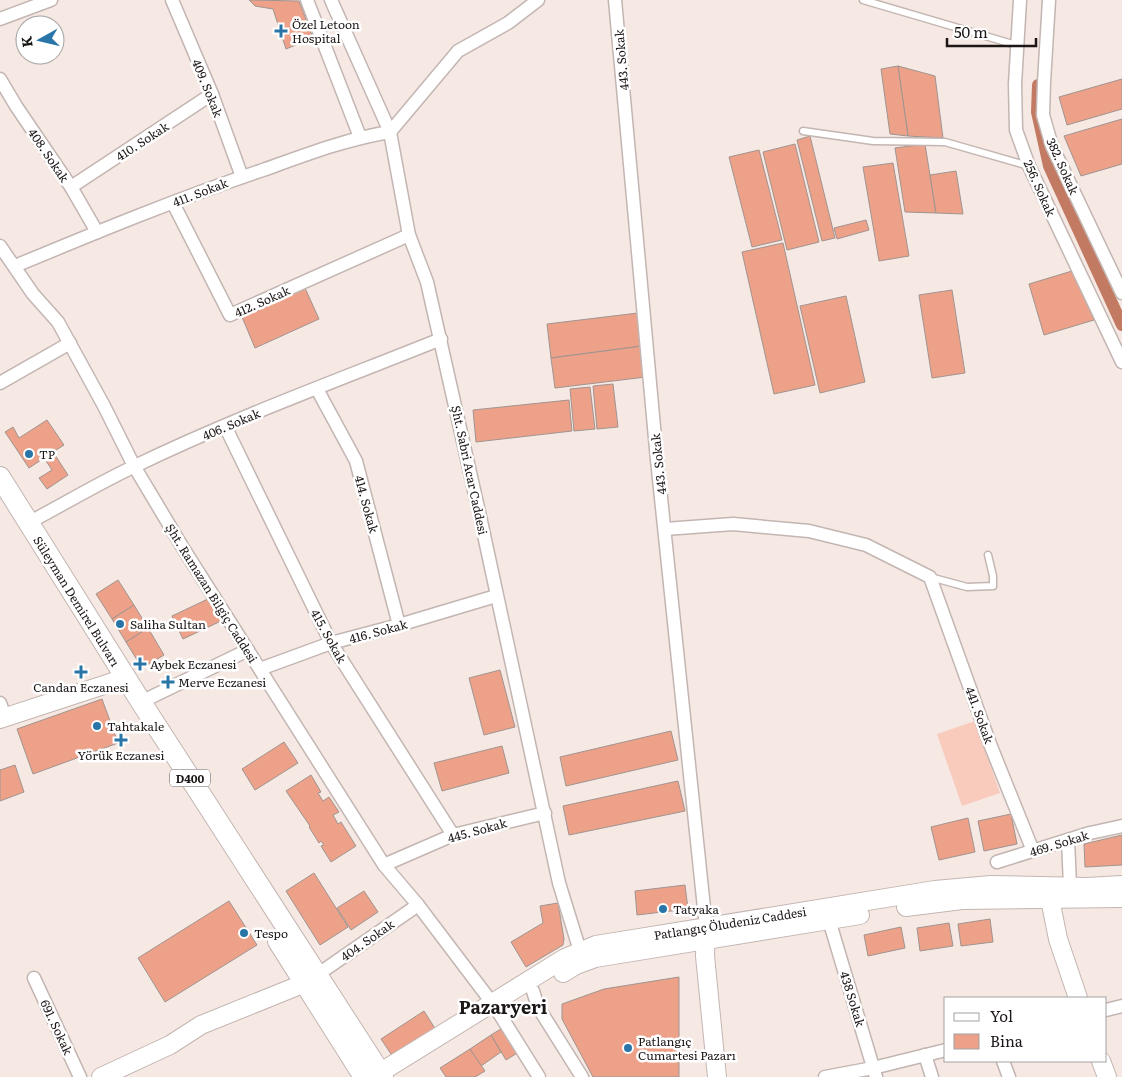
<svg xmlns="http://www.w3.org/2000/svg" width="1122" height="1077" font-family="Literata,serif">
<style>
.green{fill:#f8cbbd}
.lines{fill:none;stroke-linecap:round;stroke-linejoin:round}
.canal{stroke:#c27a63;stroke-width:12}
.building{fill:#eda189;stroke:#a09490}
.lane-casing{stroke:#c3b6b2;stroke-width:9}
.street-casing{stroke:#c3b6b2;stroke-width:15}
.secondary-casing{stroke:#c3b6b2;stroke-width:20}
.primary-casing{stroke:#c3b6b2;stroke-width:22}
.lane{stroke:#fff;stroke-width:6}
.street{stroke:#fff;stroke-width:12}
.secondary{stroke:#fff;stroke-width:18}
.primary{stroke:#fff;stroke-width:20}
.poi-dot{fill:#2975a8;stroke:#fff;stroke-width:2}
.labels{text-anchor:middle;dominant-baseline:central;stroke-width:5;stroke-linejoin:round;paint-order:stroke}
.shield{fill:#fff;stroke:#605d5c;stroke-width:1}
.shield-label{font-size:11px;font-weight:bold;fill:#1c1716}
.poi-label{font-size:12px;fill:#1c1716;stroke:#fff;text-anchor:start}
.street-label{font-size:12px;fill:#1c1716;stroke:#fff}
.district-label{font-size:18px;font-weight:bold;fill:#1c1716;stroke:#fff}
</style>
<rect width="100%" height="100%" fill="#f6e8e3"/>
<polygon class="green" points="975,721 1000,793 962,806 937,734"/>
<g class="lines">
<polyline class="canal" points="1038,85 1037,112 1049,166 1122,325"/>
</g>
<g class="building">
<polygon points="249,0 299,1 313,38 286,49 273,9 255,6"/>
<polygon points="898,66 935,76 943,138 908,136"/>
<polygon points="898,66 908,136 890,134 881,69"/>
<polygon points="1122,79 1122,109 1067,125 1059,97"/>
<polygon points="1122,119 1122,164 1081,176 1064,136"/>
<polygon points="810,136 835,238 822,241 797,140"/>
<polygon points="795,144 819,242 787,250 763,152"/>
<polygon points="925,144 936,213 905,212 895,148"/>
<polygon points="759,150 782,240 752,247 729,157"/>
<polygon points="893,163 909,256 879,261 863,167"/>
<polygon points="956,171 963,214 936,213 930,175"/>
<polygon points="866,220 869,230 837,239 834,228"/>
<polygon points="783,243 815,385 774,394 742,252"/>
<polygon points="1072,271 1094,320 1044,335 1029,284"/>
<polygon points="305,288 319,319 255,348 242,317"/>
<polygon points="952,290 965,373 932,378 919,295"/>
<polygon points="846,296 865,382 820,393 800,306"/>
<polygon points="638,313 642,346 551,358 547,324"/>
<polygon points="642,346 646,377 555,388 551,358"/>
<polygon points="613,384 618,427 597,429 593,386"/>
<polygon points="590,387 595,429 574,431 570,389"/>
<polygon points="569,400 572,431 476,442 473,410"/>
<polygon points="47,420 64,445 53,452 68,475 47,489 39,478 52,470 44,458 29,468 5,432 13,427 19,438"/>
<polygon points="118,580 134,605 112,619 96,594"/>
<polygon points="210,598 221,621 183,639 172,616"/>
<polygon points="134,605 148,628 126,642 112,619"/>
<polygon points="148,628 164,655 142,668 126,642"/>
<polygon points="500,670 515,727 484,735 469,678"/>
<polygon points="102,699 118,743 33,774 17,729"/>
<polygon points="671,731 678,760 566,786 560,757"/>
<polygon points="284,742 298,763 255,790 242,769"/>
<polygon points="502,746 509,773 442,791 434,763"/>
<polygon points="15,765 24,792 0,801 0,770"/>
<polygon points="311,775 321,792 318,793 323,801 329,797 339,812 333,815 338,824 341,822 356,846 331,862 321,846 324,845 321,841 319,843 309,827 310,826 286,791"/>
<polygon points="678,781 685,811 569,835 563,806"/>
<polygon points="1011,814 1017,844 984,851 978,821"/>
<polygon points="968,818 975,852 939,860 931,827"/>
<polygon points="1122,835 1122,865 1085,867 1084,844"/>
<polygon points="314,873 348,927 320,945 286,891"/>
<polygon points="685,885 688,909 637,915 635,891"/>
<polygon points="364,891 378,912 351,930 337,908"/>
<polygon points="229,901 257,945 165,1002 138,958"/>
<polygon points="558,903 564,939 563,945 526,967 511,942 543,923 540,906"/>
<polygon points="990,919 993,942 961,946 958,924"/>
<polygon points="949,923 953,946 920,951 917,928"/>
<polygon points="901,927 905,948 868,956 864,935"/>
<polygon points="679,977 679,1077 593,1077 562,1019 562,1004 604,989"/>
<polygon points="424,1011 436,1030 393,1057 381,1039"/>
<polygon points="504,1027 519,1052 506,1060 491,1035"/>
<polygon points="491,1035 501,1052 481,1066 470,1049"/>
<polygon points="470,1049 485,1071 475,1077 446,1077 440,1068"/>
</g>
<g class="lines">
<g class="lane-casing">
<g id="lane">
<polyline points="863,0 1016,45"/>
<polyline points="803,131 873,141 945,142 1029,166"/>
<polyline points="930,577 967,587 993,586 993,576 988,555"/>
</g>
</g>
<g class="street-casing">
<g id="street">
<polyline points="172,0 212,94 242,177"/>
<polyline points="307,0 360,137"/>
<polyline points="331,0 390,132 409,235 427,282 481,521 559,883 580,951"/>
<polyline points="615,0 657,460 706,927"/>
<polyline points="1020,0 1015,84 1016,130 1029,166 1122,362"/>
<polyline points="1049,0 1044,82 1043,115 1052,146 1122,293"/>
<polyline points="0,19 51,0"/>
<polyline points="0,79 16,106 71,187 97,232"/>
<polyline points="71,187 212,94"/>
<polyline points="173,203 230,315 409,235"/>
<polyline points="0,246 33,294 58,322 104,406 134,466 183,548 384,865 418,905 493,1004"/>
<path d="M15 266C97 232 179 198 263 170 305 155 346 139 390 132L458 51 508 23 538 0"/>
<polyline points="0,383 70,343"/>
<polyline points="317,389 356,461 399,625"/>
<polyline points="225,426 331,643 453,835"/>
<path d="M28 523C64 504 99 483 135 466 234 418 339 380 441 339"/>
<polyline points="665,529 733,524 809,531 866,545 930,577 990,744 1033,851"/>
<polyline points="260,669 331,643 399,625 496,596"/>
<polyline points="141,702 248,650"/>
<polyline points="0,703 5,717"/>
<polyline points="1068,840 1070,886"/>
<polyline points="997,862 1090,833 1122,826"/>
<polyline points="384,865 453,835 545,813"/>
<polyline points="829,920 876,1077"/>
<polyline points="317,975 418,905"/>
<polyline points="34,978 80,1077"/>
<polyline points="533,991 538,1007 582,1077"/>
<polyline points="1106,1010 1122,1006"/>
<polyline points="499,1013 539,1077"/>
<polyline points="925,1055 932,1077"/>
<polyline points="1003,1061 1009,1077"/>
<polyline points="825,1077 873,1068 946,1050"/>
</g>
</g>
<g class="secondary-casing">
<g id="secondary">
<polyline points="0,719 113,682 125,675"/>
<polyline points="1050,899 1058,939 1078,998"/>
<polyline points="906,907 962,900 1122,898"/>
<polyline points="706,927 705,956 717,1077"/>
<polyline points="563,973 576,965 595,958 860,915"/>
<polyline points="1101,1061 1107,1077"/>
<polyline points="101,1077 170,1045 201,1025 305,983"/>
<polyline points="373,1077 565,958 596,945 935,890 991,885 1087,887 1122,885"/>
</g>
</g>
<g class="primary-casing">
<g id="primary">
<polyline points="0,477 141,702 383,1077"/>
<polyline points="278,941 364,1077"/>
</g>
</g>
<use href="#lane" class="lane"/>
<use href="#street" class="street"/>
<use href="#secondary" class="secondary"/>
<use href="#primary" class="primary"/>
</g>
<g class="poi-dot">
<path d="M278.5 23.5h5v5h5v5h-5v5h-5v-5h-5v-5h5z"/>
<circle cx="29" cy="454" r="5"/>
<circle cx="120" cy="624" r="5"/>
<path d="M137.5 656.5h5v5h5v5h-5v5h-5v-5h-5v-5h5z"/>
<path d="M78.5 664.5h5v5h5v5h-5v5h-5v-5h-5v-5h5z"/>
<path d="M165.5 674.5h5v5h5v5h-5v5h-5v-5h-5v-5h5z"/>
<circle cx="97" cy="726" r="5"/>
<path d="M118.5 732.5h5v5h5v5h-5v5h-5v-5h-5v-5h5z"/>
<circle cx="663" cy="909" r="5"/>
<circle cx="244" cy="933" r="5"/>
<circle cx="628" cy="1048" r="5"/>
</g>
<g class="labels">
<rect class="shield" x="170" y="769.5" width="40" height="17" rx="4"/>
<g class="shield-label">
<text x="190" y="778">D400</text>
</g>
<g class="poi-label">
<text x="292" y="24">Özel Letoon<tspan x="292" dy="14">Hospital</tspan></text>
<text x="39" y="454">TP</text>
<text x="130" y="624">Saliha Sultan</text>
<text x="150" y="664">Aybek Eczanesi</text>
<text x="178" y="682">Merve Eczanesi</text>
<text x="81" y="687" text-anchor="middle">Candan Eczanesi</text>
<text x="107" y="726">Tahtakale</text>
<text x="121" y="755" text-anchor="middle">Yörük Eczanesi</text>
<text x="673" y="909">Tatyaka</text>
<text x="254" y="933">Tespo</text>
<text x="638" y="1041">Patlangıç<tspan x="638" dy="14">Cumartesi Pazarı</tspan></text>
</g>
<g class="street-label">
<text transform="translate(621 60) rotate(-95)">443. Sokak</text>
<text transform="translate(208 88) rotate(68)">409. Sokak</text>
<text transform="translate(142 141) rotate(-33)">410. Sokak</text>
<text transform="translate(49 155) rotate(56)">408. Sokak</text>
<text transform="translate(1063 166) rotate(66)">382. Sokak</text>
<text transform="translate(1040 188) rotate(66)">256. Sokak</text>
<text transform="translate(200 192) rotate(-21)">411. Sokak</text>
<text transform="translate(262 301) rotate(-24)">412. Sokak</text>
<text transform="translate(231 424) rotate(-23)">406. Sokak</text>
<text transform="translate(658 464) rotate(-96)">443. Sokak</text>
<text transform="translate(470 470) rotate(78)">Şht. Sabri Acar Caddesi</text>
<text transform="translate(367 504) rotate(75)">414. Sokak</text>
<text transform="translate(212 593) rotate(58)">Şht. Ramazan Bilgiç Caddesi</text>
<text transform="translate(77 601) rotate(58)">Süleyman Demirel Bulvarı</text>
<text transform="translate(378 631) rotate(-15)">416. Sokak</text>
<text transform="translate(329 636) rotate(61)">415. Sokak</text>
<text transform="translate(980 715) rotate(70)">441. Sokak</text>
<text transform="translate(477 830) rotate(-15)">445. Sokak</text>
<text transform="translate(1059 843) rotate(-17)">469. Sokak</text>
<text transform="translate(730 923) rotate(-9)">Patlangıç Öludeniz Caddesi</text>
<text transform="translate(367 940) rotate(-35)">404. Sokak</text>
<text transform="translate(853 999) rotate(73)">438 Sokak</text>
<text transform="translate(57 1027) rotate(65)">691. Sokak</text>
</g>
<g class="district-label">
<text x="503" y="1006">Pazaryeri</text>
</g>
</g>
<rect x="944" y="997" width="162" height="65" fill="#ffffff" stroke="#a4a2a2"/>
<rect x="954" y="1013" width="25" height="8" fill="#ffffff" stroke="#a4a2a2"/>
<text x="990" y="1022" font-size="15" fill="#1c1716">Yol</text>
<rect x="954" y="1034" width="25" height="15" fill="#eda189" stroke="#a4a2a2"/>
<text x="990" y="1047" font-size="15" fill="#1c1716">Bina</text>
<g transform="translate(40 40) rotate(262)"><circle r="24" fill="#ffffff" stroke="#a4a2a2"/>
<path d="M0-4L9 19L0 12L-9 19Z" fill="#2975a8"/>
<text y="-8" font-size="14" font-weight="bold" text-anchor="middle" fill="#1c1716">K</text>
</g>
<path d="M947 38v8h89v-8" fill="none" stroke="#1c1716" stroke-width="2.5"/>
<text x="954" y="38" font-size="15" fill="#1c1716" stroke="#ffffff" stroke-width="4" paint-order="stroke">50 m</text>
</svg>
